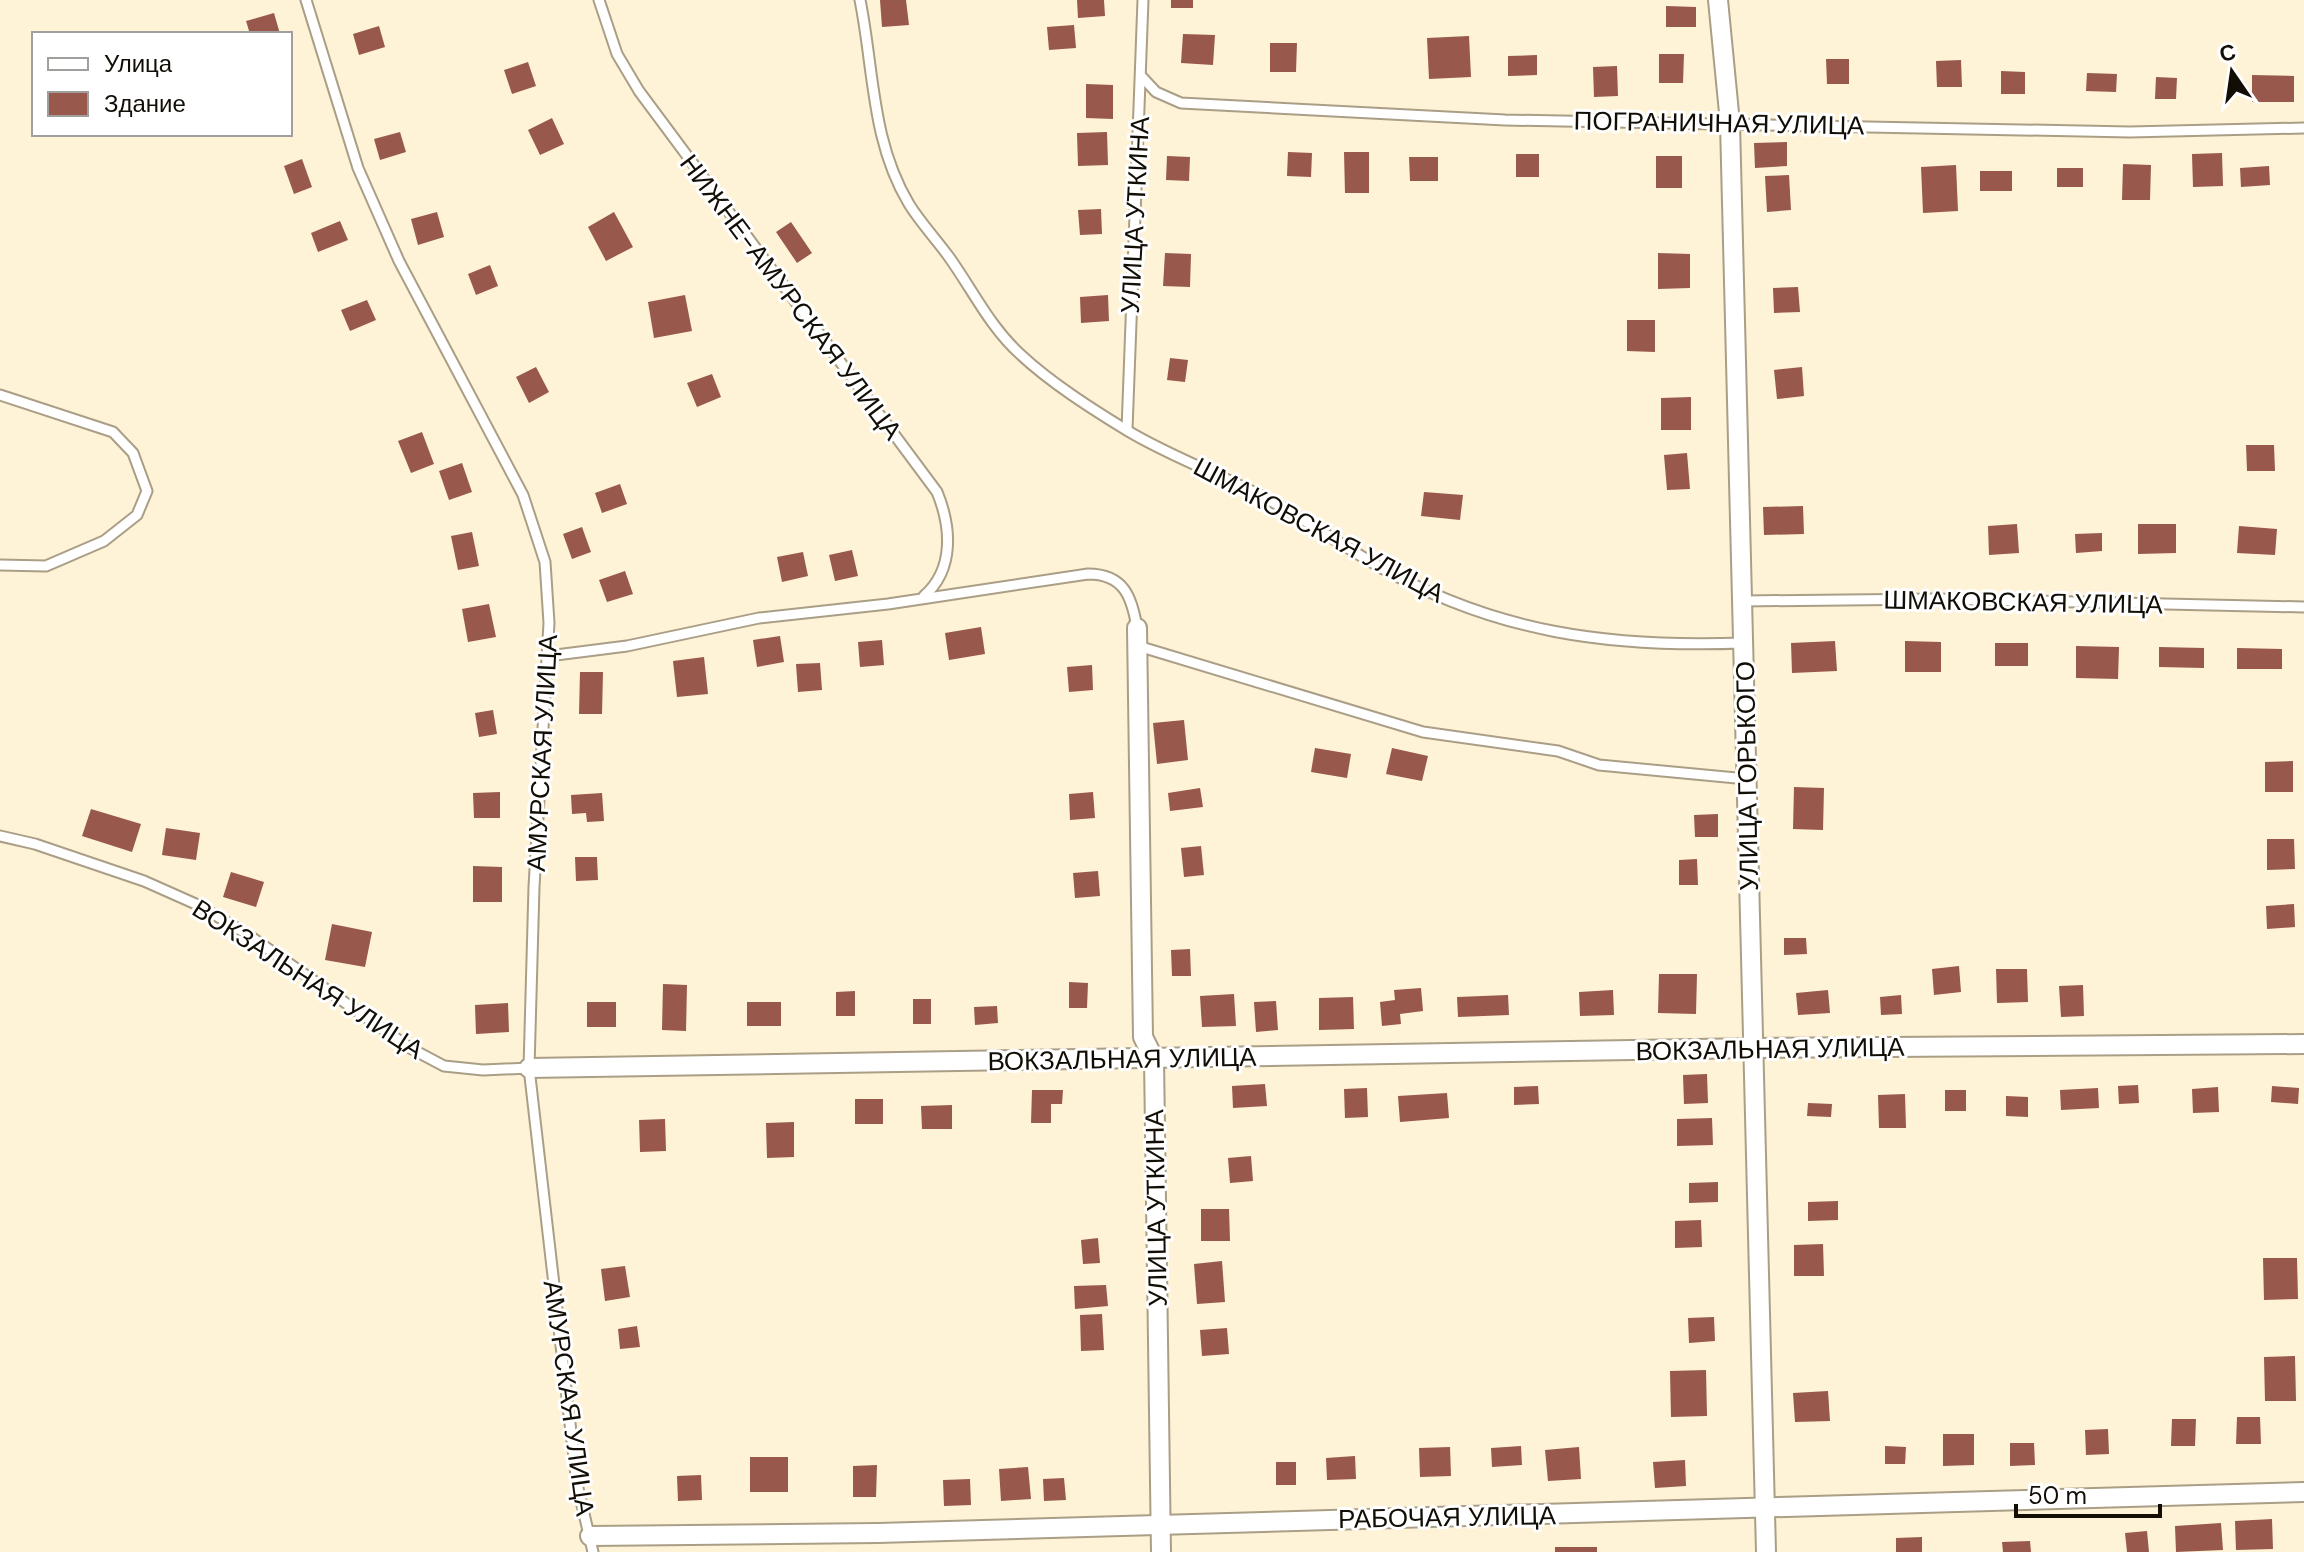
<svg xmlns="http://www.w3.org/2000/svg" width="2304" height="1552" font-family="'DM Sans',sans-serif">
<style>
.building{fill:#98584c}
.lines{fill:none;stroke-linecap:round;stroke-linejoin:round}
.lane-casing{stroke:#aa9e86;stroke-width:13}
.street-casing{stroke:#aa9e86;stroke-width:22}
.lane{stroke:#fff;stroke-width:9}
.street{stroke:#fff;stroke-width:18}
.labels{text-anchor:middle;dominant-baseline:central;stroke-width:6;stroke-linejoin:round;paint-order:stroke}
.street-label{font-size:26px;fill:#120e06;stroke:#fff}
</style>
<rect width="100%" height="100%" fill="#fef2d7"/>
<g class="building">
<polygon points="880,0 906,0 909,25 882,27"/>
<polygon points="1077,0 1104,0 1105,16 1078,18"/>
<rect x="1171" y="0" width="22" height="8"/>
<polygon points="1666,6 1696,7 1696,27 1666,27"/>
<polygon points="274,13 280,34 250,34 246,21"/>
<polygon points="1074,25 1076,48 1049,50 1047,27"/>
<polygon points="379,26 385,47 359,55 353,34"/>
<polygon points="1183,34 1215,35 1213,65 1181,63"/>
<polygon points="1469,36 1471,77 1429,79 1427,38"/>
<polygon points="1270,43 1297,43 1296,72 1270,72"/>
<polygon points="1659,54 1684,54 1683,83 1659,83"/>
<polygon points="1537,55 1537,75 1508,76 1508,56"/>
<polygon points="1826,59 1849,59 1849,84 1827,84"/>
<polygon points="1961,60 1962,87 1937,87 1936,61"/>
<polygon points="528,62 536,86 512,94 504,70"/>
<polygon points="1617,66 1618,96 1594,97 1593,67"/>
<polygon points="2001,71 2025,72 2025,94 2001,94"/>
<polygon points="2087,73 2117,74 2116,92 2086,91"/>
<polygon points="2252,75 2294,76 2294,102 2252,102"/>
<polygon points="2156,77 2177,78 2176,99 2155,99"/>
<polygon points="1086,84 1113,85 1113,119 1086,118"/>
<polygon points="552,118 564,144 540,155 528,130"/>
<polygon points="400,132 406,152 380,160 374,139"/>
<polygon points="1107,132 1108,165 1078,166 1077,133"/>
<polygon points="1787,142 1787,166 1755,168 1754,143"/>
<polygon points="1288,152 1312,153 1311,177 1287,176"/>
<polygon points="1344,152 1369,152 1369,193 1345,193"/>
<polygon points="2222,153 2223,186 2193,187 2192,154"/>
<rect x="1516" y="154" width="23" height="23"/>
<polygon points="1167,156 1190,157 1189,181 1166,180"/>
<rect x="1656" y="156" width="26" height="32"/>
<polygon points="1409,157 1438,157 1438,181 1410,181"/>
<polygon points="302,159 312,187 294,194 284,166"/>
<polygon points="2123,164 2151,165 2150,200 2122,200"/>
<polygon points="1956,165 1958,211 1923,213 1921,167"/>
<polygon points="2269,166 2270,185 2241,187 2240,168"/>
<rect x="2057" y="168" width="26" height="19"/>
<rect x="1980" y="171" width="32" height="20"/>
<polygon points="1789,175 1791,210 1767,212 1765,176"/>
<polygon points="1101,209 1102,234 1080,235 1078,210"/>
<polygon points="437,212 444,237 418,245 411,219"/>
<polygon points="614,212 633,247 606,261 588,227"/>
<polygon points="340,221 348,240 318,252 311,233"/>
<polygon points="791,222 812,253 797,263 776,232"/>
<polygon points="1165,253 1191,254 1190,287 1163,286"/>
<polygon points="1658,253 1690,254 1690,288 1658,289"/>
<polygon points="490,265 498,286 476,295 468,274"/>
<polygon points="1798,287 1800,312 1774,313 1773,288"/>
<polygon points="685,295 692,331 654,338 648,302"/>
<polygon points="1108,295 1109,321 1081,323 1080,297"/>
<polygon points="367,300 376,320 350,331 341,310"/>
<polygon points="1627,320 1655,320 1655,352 1627,351"/>
<polygon points="1170,358 1188,360 1185,382 1167,380"/>
<polygon points="536,367 549,392 529,403 516,377"/>
<polygon points="1802,367 1804,396 1777,399 1774,370"/>
<polygon points="712,374 721,397 697,407 687,383"/>
<polygon points="1691,397 1691,430 1661,430 1661,398"/>
<polygon points="422,432 434,464 411,473 398,441"/>
<polygon points="2246,445 2274,445 2275,471 2247,471"/>
<polygon points="1687,453 1690,489 1667,490 1664,455"/>
<polygon points="462,463 472,492 449,500 439,471"/>
<polygon points="620,484 627,504 602,513 595,493"/>
<polygon points="1424,492 1463,495 1460,520 1421,516"/>
<polygon points="1803,506 1804,534 1764,535 1763,507"/>
<polygon points="2017,524 2019,553 1989,555 1988,526"/>
<polygon points="2138,524 2176,524 2176,553 2138,554"/>
<polygon points="2239,526 2277,529 2275,555 2237,553"/>
<polygon points="582,527 591,552 572,559 563,534"/>
<polygon points="472,532 479,566 458,570 451,536"/>
<polygon points="2102,533 2102,551 2076,553 2075,534"/>
<polygon points="852,550 858,576 835,581 829,555"/>
<polygon points="803,552 808,576 782,582 777,557"/>
<polygon points="625,571 633,594 607,602 599,580"/>
<polygon points="489,604 496,637 468,642 462,609"/>
<polygon points="981,627 985,654 949,660 945,633"/>
<polygon points="780,636 784,662 757,667 753,640"/>
<polygon points="882,640 884,665 860,667 858,642"/>
<polygon points="1835,641 1837,671 1792,673 1791,643"/>
<polygon points="1905,641 1941,642 1941,672 1905,672"/>
<rect x="1995" y="643" width="33" height="23"/>
<polygon points="2076,646 2119,647 2118,679 2076,678"/>
<polygon points="2159,647 2204,648 2204,668 2159,667"/>
<polygon points="2237,648 2282,649 2282,669 2237,669"/>
<polygon points="704,657 708,694 677,697 673,661"/>
<polygon points="820,663 822,690 798,692 796,664"/>
<polygon points="1092,665 1093,690 1069,692 1067,667"/>
<polygon points="580,672 603,672 602,714 579,714"/>
<polygon points="493,710 497,734 479,737 475,713"/>
<polygon points="1184,720 1188,760 1157,764 1153,723"/>
<polygon points="1315,748 1351,754 1347,778 1311,772"/>
<polygon points="1392,748 1428,756 1422,781 1386,774"/>
<polygon points="2293,761 2293,792 2265,792 2265,762"/>
<polygon points="1794,787 1824,788 1823,830 1793,829"/>
<polygon points="1200,788 1203,807 1170,811 1168,793"/>
<polygon points="500,792 500,818 474,818 473,793"/>
<polygon points="1093,792 1095,818 1070,820 1069,794"/>
<polygon points="602,793 604,821 587,822 586,813 572,814 571,795"/>
<polygon points="91,809 141,824 132,852 82,836"/>
<polygon points="1718,814 1718,837 1695,837 1694,815"/>
<polygon points="166,828 200,833 196,860 162,855"/>
<polygon points="2267,839 2294,839 2295,869 2267,870"/>
<polygon points="1201,846 1204,875 1184,877 1181,848"/>
<polygon points="575,857 597,857 598,880 576,881"/>
<polygon points="1697,859 1698,885 1679,885 1679,860"/>
<polygon points="473,866 502,867 502,902 473,902"/>
<polygon points="1098,871 1100,896 1075,898 1073,873"/>
<polygon points="231,872 264,882 256,907 223,897"/>
<polygon points="2294,904 2295,927 2267,929 2266,906"/>
<polygon points="332,924 372,932 365,967 325,960"/>
<polygon points="1784,938 1806,938 1807,954 1784,955"/>
<polygon points="1190,949 1191,976 1172,976 1171,950"/>
<polygon points="1959,966 1961,992 1934,995 1932,969"/>
<polygon points="1996,969 2027,969 2028,1002 1997,1003"/>
<polygon points="1659,974 1697,974 1696,1014 1658,1013"/>
<polygon points="1069,982 1088,983 1087,1008 1069,1008"/>
<polygon points="663,984 687,985 686,1031 662,1030"/>
<polygon points="2083,985 2084,1016 2061,1017 2059,986"/>
<polygon points="1421,988 1423,1011 1400,1014 1401,1024 1382,1026 1380,1002 1395,1000 1394,990"/>
<polygon points="1613,990 1614,1015 1580,1016 1579,992"/>
<polygon points="1828,990 1830,1013 1798,1015 1796,993"/>
<polygon points="855,991 855,1016 836,1016 836,992"/>
<polygon points="1234,994 1236,1026 1202,1027 1200,996"/>
<polygon points="1508,995 1509,1015 1458,1017 1457,997"/>
<polygon points="1901,995 1902,1014 1881,1015 1880,997"/>
<polygon points="1353,997 1354,1029 1319,1030 1319,998"/>
<rect x="913" y="999" width="18" height="25"/>
<polygon points="1276,1001 1278,1030 1256,1032 1254,1002"/>
<rect x="587" y="1002" width="29" height="25"/>
<rect x="747" y="1002" width="34" height="24"/>
<polygon points="508,1003 509,1032 476,1034 475,1005"/>
<polygon points="997,1006 998,1023 975,1025 974,1007"/>
<polygon points="1707,1074 1708,1103 1684,1104 1683,1075"/>
<polygon points="1265,1084 1267,1106 1233,1108 1232,1086"/>
<polygon points="2138,1085 2139,1103 2119,1104 2118,1086"/>
<polygon points="1538,1086 1539,1104 1514,1105 1514,1087"/>
<polygon points="2272,1086 2299,1088 2298,1104 2271,1102"/>
<polygon points="2218,1087 2219,1112 2193,1113 2192,1089"/>
<polygon points="1367,1088 1368,1117 1345,1118 1344,1089"/>
<polygon points="2098,1088 2099,1108 2061,1110 2060,1090"/>
<polygon points="1032,1090 1063,1090 1062,1104 1051,1104 1051,1123 1031,1123"/>
<rect x="1945" y="1090" width="21" height="21"/>
<polygon points="1447,1093 1449,1118 1400,1122 1398,1096"/>
<polygon points="1905,1094 1906,1128 1879,1128 1878,1095"/>
<polygon points="2006,1096 2028,1097 2028,1117 2006,1116"/>
<rect x="855" y="1099" width="28" height="25"/>
<polygon points="1808,1103 1832,1104 1831,1117 1807,1116"/>
<polygon points="952,1105 952,1129 922,1129 921,1106"/>
<polygon points="1712,1118 1713,1145 1677,1146 1677,1119"/>
<polygon points="665,1119 666,1151 640,1152 639,1120"/>
<polygon points="794,1122 794,1157 767,1158 766,1123"/>
<polygon points="1251,1156 1253,1181 1230,1183 1228,1158"/>
<polygon points="1718,1182 1718,1202 1689,1203 1689,1183"/>
<polygon points="1838,1201 1838,1220 1808,1221 1808,1202"/>
<polygon points="1201,1209 1229,1209 1230,1241 1201,1241"/>
<polygon points="1701,1220 1702,1247 1675,1248 1675,1221"/>
<polygon points="1098,1238 1100,1263 1083,1264 1081,1240"/>
<polygon points="1823,1244 1824,1276 1794,1276 1794,1245"/>
<polygon points="2263,1258 2297,1258 2298,1299 2264,1300"/>
<polygon points="1222,1261 1225,1302 1197,1304 1194,1264"/>
<polygon points="625,1266 630,1297 605,1301 601,1269"/>
<polygon points="1106,1285 1108,1306 1075,1309 1074,1286"/>
<polygon points="1102,1314 1104,1350 1081,1351 1080,1315"/>
<polygon points="1714,1317 1715,1341 1689,1343 1688,1318"/>
<polygon points="637,1326 640,1347 620,1349 618,1329"/>
<polygon points="1227,1328 1229,1354 1202,1356 1200,1330"/>
<polygon points="2295,1356 2296,1401 2265,1401 2264,1357"/>
<polygon points="1706,1370 1707,1416 1671,1417 1670,1371"/>
<polygon points="1828,1391 1830,1421 1795,1422 1793,1393"/>
<polygon points="2237,1417 2260,1417 2261,1444 2236,1444"/>
<polygon points="2172,1419 2196,1419 2195,1446 2171,1446"/>
<polygon points="2108,1429 2109,1454 2086,1455 2085,1430"/>
<polygon points="1943,1434 1974,1434 1974,1465 1943,1466"/>
<polygon points="2010,1443 2034,1443 2035,1465 2010,1466"/>
<polygon points="1521,1446 1522,1465 1492,1467 1491,1448"/>
<polygon points="1885,1446 1906,1447 1905,1464 1885,1464"/>
<polygon points="1450,1447 1451,1476 1420,1477 1419,1448"/>
<polygon points="1579,1447 1581,1479 1548,1481 1545,1450"/>
<polygon points="1355,1456 1356,1479 1327,1480 1326,1458"/>
<rect x="750" y="1457" width="38" height="35"/>
<polygon points="1685,1460 1686,1486 1655,1488 1653,1462"/>
<rect x="1276" y="1462" width="20" height="23"/>
<polygon points="877,1465 876,1497 853,1497 853,1466"/>
<polygon points="1028,1467 1031,1499 1001,1501 999,1469"/>
<polygon points="701,1475 702,1500 678,1501 677,1476"/>
<polygon points="1064,1478 1066,1500 1044,1501 1043,1479"/>
<polygon points="970,1479 971,1505 944,1506 943,1480"/>
<polygon points="2272,1519 2273,1549 2236,1550 2235,1521"/>
<polygon points="2221,1523 2223,1550 2176,1552 2175,1526"/>
<polygon points="2147,1531 2149,1552 2127,1552 2125,1533"/>
<polygon points="1922,1537 1922,1552 1896,1552 1896,1538"/>
<polygon points="2030,1541 2031,1552 2003,1552 2002,1542"/>
<rect x="1555" y="1547" width="42" height="5"/>
</g>
<g class="lines">
<g class="lane-casing">
<g id="lane">
<polyline points="306,0 358,168 399,261 523,495 545,562 549,623 534,887 529,1068 577,1484 593,1552"/>
<path d="M599 0 617 54 639 91 937 492C951 526 955 569 924 596"/>
<path d="M860 0C874 69 871 141 909 204 920 222 936 239 949 257 972 289 990 327 1020 354 1051 383 1092 409 1128 431 1173 458 1223 475 1269 500 1306 520 1341 545 1378 566 1496 633 1610 648 1744 643"/>
<polyline points="1142,77 1156,92 1181,103 1505,120 2130,132 2304,128"/>
<polyline points="0,395 113,432 133,453 147,491 137,515 104,541 46,566 0,565"/>
<polyline points="1127,430 1143,0"/>
<polyline points="1743,601 1935,599 2304,607"/>
<polyline points="1138,646 1423,732 1558,751 1599,765 1747,779"/>
<path d="M548 656 627 646 759 618 888 604 1088 574C1124 574 1132 597 1137 628"/>
<polyline points="0,836 35,844 144,881 198,905 247,934 410,1048 444,1066 483,1070 529,1068"/>
</g>
</g>
<g class="street-casing">
<g id="street">
<polyline points="1718,0 1730,123 1766,1552"/>
<polyline points="1137,628 1143,1037 1154,1059 1161,1552"/>
<polyline points="529,1068 1756,1048 2304,1044"/>
<polyline points="590,1536 878,1533 2304,1492"/>
</g>
</g>
<use href="#lane" class="lane"/>
<use href="#street" class="street"/>
</g>
<g class="labels">
<g class="street-label">
<text transform="translate(1719 123) rotate(1)">ПОГРАНИЧНАЯ УЛИЦА</text>
<text transform="translate(1135 215) rotate(-87)">УЛИЦА УТКИНА</text>
<text transform="translate(791 297) rotate(53)">НИЖНЕ-АМУРСКАЯ УЛИЦА</text>
<text transform="translate(1319 530) rotate(28)">ШМАКОВСКАЯ УЛИЦА</text>
<text transform="translate(2023 602) rotate(1)">ШМАКОВСКАЯ УЛИЦА</text>
<text transform="translate(542 753) rotate(-87)">АМУРСКАЯ УЛИЦА</text>
<text transform="translate(1747 776) rotate(-91)">УЛИЦА ГОРЬКОГО</text>
<text transform="translate(308 979) rotate(33)">ВОКЗАЛЬНАЯ УЛИЦА</text>
<text transform="translate(1770 1049) rotate(-1)">ВОКЗАЛЬНАЯ УЛИЦА</text>
<text transform="translate(1122 1059) rotate(-1)">ВОКЗАЛЬНАЯ УЛИЦА</text>
<text transform="translate(1156 1208) rotate(-91)">УЛИЦА УТКИНА</text>
<text transform="translate(569 1398) rotate(82)">АМУРСКАЯ УЛИЦА</text>
<text transform="translate(1447 1517) rotate(-1)">РАБОЧАЯ УЛИЦА</text>
</g>
</g>
<rect x="32" y="32" width="260" height="104" fill="#ffffff" stroke="#a09f9b" stroke-width="2"/>
<rect x="48" y="58" width="40" height="12" fill="#ffffff" stroke="#a09f9b" stroke-width="2"/>
<text x="104" y="72" font-size="24" fill="#120e06">Улица</text>
<rect x="48" y="92" width="40" height="24" fill="#98584c" stroke="#a09f9b" stroke-width="2"/>
<text x="104" y="112" font-size="24" fill="#120e06">Здание</text>
<g transform="translate(2232 72) rotate(347)" stroke="#ffffff" stroke-width="6" paint-order="stroke">
<path d="M0-6L14 30L0 20L-14 30Z" fill="#120e06"/>
<text y="-12" font-size="22" font-weight="bold" text-anchor="middle" fill="#120e06">С</text>
</g>
<path d="M2016 1504v12h144v-12" fill="none" stroke="#120e06" stroke-width="4"/>
<text x="2028" y="1504" font-size="24" fill="#120e06" stroke="#ffffff" stroke-width="6" paint-order="stroke">50 m</text>
</svg>
